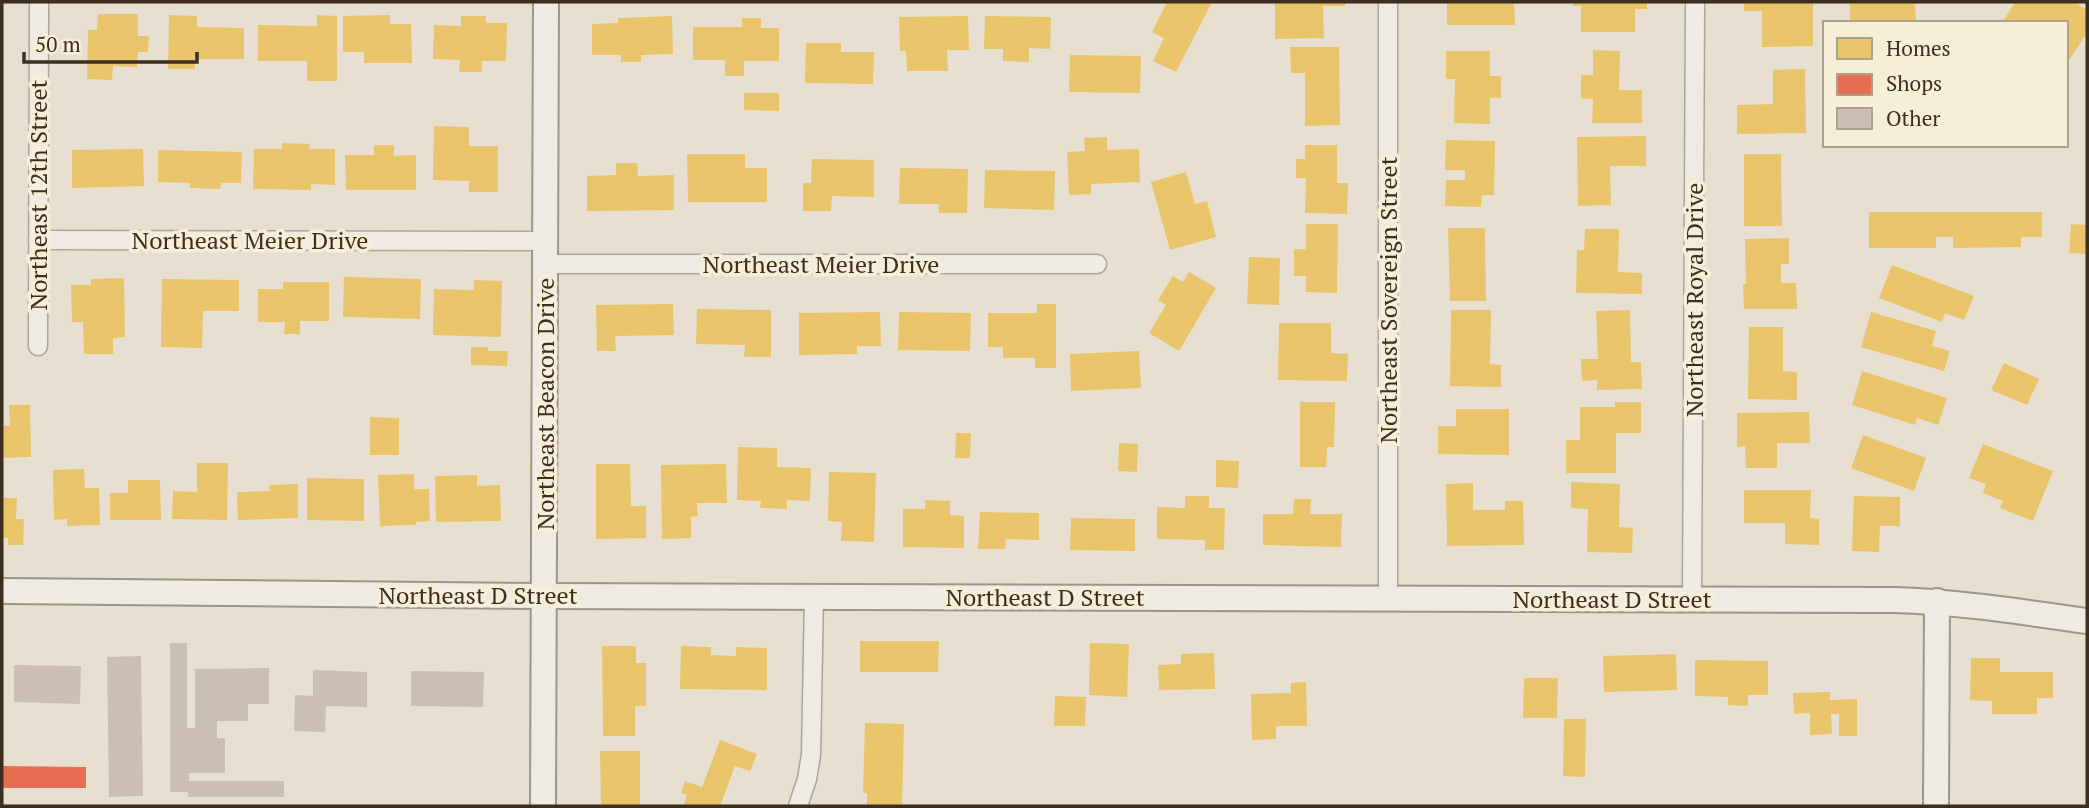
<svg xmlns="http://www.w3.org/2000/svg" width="2089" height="808" font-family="'PT Serif',serif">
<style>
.homes{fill:#e9c46a}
.shops{fill:#e76f51}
.building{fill:#cbbfb2}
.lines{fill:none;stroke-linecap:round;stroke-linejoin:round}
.street-casing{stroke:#ada599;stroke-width:21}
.secondary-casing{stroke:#9c958a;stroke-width:28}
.street{stroke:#efebe3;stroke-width:18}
.secondary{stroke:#efebe3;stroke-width:24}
.labels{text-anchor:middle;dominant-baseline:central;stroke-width:7;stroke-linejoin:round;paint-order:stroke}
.street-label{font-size:24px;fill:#3d2e20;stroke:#f7eed8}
</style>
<rect width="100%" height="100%" fill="#e7e0d1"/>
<g class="homes">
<polygon points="1167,2 1212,2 1176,72 1153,61 1164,38 1152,32"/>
<polygon points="1275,2 1345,2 1345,6 1323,6 1324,38 1275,39"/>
<polygon points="1447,2 1514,2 1515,25 1447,25"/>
<polygon points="1573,2 1647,2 1647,9 1635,9 1635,32 1581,32 1581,6 1573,6"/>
<polygon points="1744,2 1813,2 1813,46 1762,47 1762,11 1744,11"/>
<polygon points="1850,2 1915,2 1916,23 1850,23"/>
<polygon points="2015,2 2074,2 2087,10 2087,33 2070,59 2066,57 2066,23 2002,23"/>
<polygon points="98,14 138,14 138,36 149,36 148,52 138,52 137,67 113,66 112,80 87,79 88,30 97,30"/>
<polygon points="169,15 197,16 197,27 244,28 244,59 195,59 195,69 168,69"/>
<polygon points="317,15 337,16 337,81 307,81 307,61 258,61 258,25 317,26"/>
<polygon points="390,15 390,24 411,24 412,63 364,63 364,52 343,52 343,16"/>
<polygon points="461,16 486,16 486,23 507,23 506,61 482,61 482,72 459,72 460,60 433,59 434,25 461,26"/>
<polygon points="672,16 673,54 641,55 641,62 621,62 621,55 592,55 592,24 618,23 618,18"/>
<polygon points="968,16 969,50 947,50 948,71 907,71 906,51 900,51 899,17"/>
<polygon points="985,16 1051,17 1050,49 1029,48 1029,62 1003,61 1003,49 984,49"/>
<polygon points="742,18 761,18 761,28 779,28 779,61 744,61 744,76 725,76 725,60 693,60 693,27 742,27"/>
<polygon points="806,43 841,43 841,52 874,52 873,84 805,83"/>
<polygon points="1290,47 1339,47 1340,125 1305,126 1305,73 1291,73"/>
<polygon points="1593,50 1620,51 1619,90 1642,90 1642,123 1592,123 1593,99 1581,98 1581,75 1593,75"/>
<polygon points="1446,51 1490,51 1490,76 1501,76 1501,98 1490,98 1490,124 1454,123 1455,79 1446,79"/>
<polygon points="1070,55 1141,56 1140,93 1069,92"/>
<polygon points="1805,69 1806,133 1737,134 1737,105 1773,104 1773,70"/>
<polygon points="744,93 779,93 779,111 744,110"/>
<polygon points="434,126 469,127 469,146 498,146 498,192 469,192 469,181 433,180"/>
<polygon points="1646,136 1646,166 1610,166 1611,205 1578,206 1577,137"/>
<polygon points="1107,137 1107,150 1139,149 1140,182 1091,184 1091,194 1069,195 1067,152 1085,151 1084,138"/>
<polygon points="1446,140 1495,141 1494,195 1482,195 1481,207 1445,206 1446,180 1465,180 1465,170 1445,170"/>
<polygon points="282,143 310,144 309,149 335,149 335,185 311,184 311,190 253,189 254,149 282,149"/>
<polygon points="374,145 394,145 394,156 416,155 416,190 346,190 345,155 374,155"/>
<polygon points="1305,145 1337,145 1337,183 1348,183 1347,214 1305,213 1306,178 1296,178 1296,159 1305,159"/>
<polygon points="143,149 144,186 72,188 72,150"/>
<polygon points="158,150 242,152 241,183 221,183 220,189 190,188 190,183 158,182"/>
<polygon points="687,154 745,154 745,168 767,168 767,202 688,202"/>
<polygon points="1744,154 1781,154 1782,226 1744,226"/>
<polygon points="812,159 874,160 874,197 832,196 831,211 803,211 803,183 811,183"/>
<polygon points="616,163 637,163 638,176 674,175 674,210 587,211 587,176 616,175"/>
<polygon points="900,168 968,169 967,213 939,213 939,204 899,204"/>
<polygon points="985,170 1055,171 1054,210 984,208"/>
<polygon points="1186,172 1195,204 1207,201 1216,237 1170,250 1151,182"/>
<polygon points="1869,212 2042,212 2042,237 2021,237 2021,247 1953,248 1953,237 1936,237 1936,248 1869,248"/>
<polygon points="1306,224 1338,224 1337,293 1306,292 1306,276 1294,276 1294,249 1306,249"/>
<polygon points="2071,224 2087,225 2087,254 2069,253"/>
<polygon points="1448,228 1485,228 1486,301 1450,301"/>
<polygon points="1585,229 1619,229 1618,272 1642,273 1642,294 1576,293 1577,250 1584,250"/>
<polygon points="1789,238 1789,264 1781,264 1781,283 1796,283 1797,309 1744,309 1743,284 1746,284 1745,239"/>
<polygon points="1249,257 1280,258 1279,305 1247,304"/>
<polygon points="1892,265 1974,296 1964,320 1945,313 1942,322 1879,298"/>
<polygon points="1189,272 1216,288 1179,351 1149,333 1166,305 1158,300 1173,276 1183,282"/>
<polygon points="344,277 421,279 420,319 343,317"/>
<polygon points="124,278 125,337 113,338 113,354 84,354 83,322 72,322 71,285 91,285 91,279"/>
<polygon points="162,279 239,280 239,311 203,311 202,348 161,347"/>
<polygon points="474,280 502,281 501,337 433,335 434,289 474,290"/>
<polygon points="283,282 329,282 329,321 300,321 300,334 284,334 285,322 258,322 258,289 283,289"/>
<polygon points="673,304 674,335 615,336 616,351 597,351 596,305"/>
<polygon points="1037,304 1056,304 1056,368 1035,368 1035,358 1003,358 1003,347 988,347 988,313 1037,313"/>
<polygon points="697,309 771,310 771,357 744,357 745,345 696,344"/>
<polygon points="1451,310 1491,310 1490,364 1501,365 1501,387 1450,386"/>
<polygon points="1630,310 1631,362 1641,362 1642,389 1597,390 1597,380 1582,381 1581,359 1598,359 1596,311"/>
<polygon points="880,312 881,346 857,346 857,354 799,355 799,313"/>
<polygon points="899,312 971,313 970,351 898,350"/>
<polygon points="1871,312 1936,331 1932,346 1950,351 1944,371 1861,347"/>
<polygon points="1279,323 1331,323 1331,353 1348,354 1347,381 1278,380"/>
<polygon points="1749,327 1783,327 1783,371 1797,372 1797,400 1748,399"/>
<polygon points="471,347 488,347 488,351 508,351 507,366 471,365"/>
<polygon points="1139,351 1141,388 1071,391 1070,354"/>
<polygon points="2004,363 2039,379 2027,405 1991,390"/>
<polygon points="1862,371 1947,398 1938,425 1917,418 1915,425 1852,405"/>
<polygon points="1300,402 1335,402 1334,447 1327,447 1326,467 1300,467"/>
<polygon points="1615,402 1641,402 1641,433 1616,433 1616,473 1566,473 1566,440 1580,440 1580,407 1615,407"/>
<polygon points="9,405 30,405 31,457 2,458 2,426 10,426"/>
<polygon points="1456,409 1509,409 1509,455 1438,454 1438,426 1456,426"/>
<polygon points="1809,412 1810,443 1777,443 1777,468 1746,468 1745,446 1737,447 1737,413"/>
<polygon points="370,417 399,418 399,455 370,455"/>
<polygon points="956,433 971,433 970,458 955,458"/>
<polygon points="1863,435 1926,458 1914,491 1851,468"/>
<polygon points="1119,443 1138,444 1137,472 1118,471"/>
<polygon points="1983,444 2053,471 2033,521 2000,508 2003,501 1983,493 1986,484 1969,478"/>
<polygon points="738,447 777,448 777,467 811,468 810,501 787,500 787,509 760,508 761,501 737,500"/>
<polygon points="1216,460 1239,461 1238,488 1216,487"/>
<polygon points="197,463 228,463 227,520 172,519 173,491 197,492"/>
<polygon points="596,464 630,464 631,506 646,506 646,538 596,539"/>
<polygon points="726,464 727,503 697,503 698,516 691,517 691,538 662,539 661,465"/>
<polygon points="84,469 85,488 99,488 100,525 67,526 67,519 54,520 53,470"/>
<polygon points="829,472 876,473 874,542 841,541 842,522 828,521"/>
<polygon points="414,474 414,489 429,489 430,521 416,522 416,525 380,526 378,475"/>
<polygon points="477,475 477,486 500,485 501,521 436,522 435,476"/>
<polygon points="307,478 364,479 364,521 307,520"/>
<polygon points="128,480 160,480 161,520 110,520 110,493 128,493"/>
<polygon points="1571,482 1620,484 1619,527 1633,528 1632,553 1587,552 1588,509 1571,508"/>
<polygon points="1473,483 1473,510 1505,510 1505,501 1523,501 1524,545 1447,546 1446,484"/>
<polygon points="298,484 298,518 238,520 237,492 270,491 269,485"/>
<polygon points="1744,490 1811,490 1810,518 1819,519 1819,545 1785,544 1785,523 1744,523"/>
<polygon points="1185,496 1209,496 1209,508 1225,508 1224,550 1205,550 1205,540 1157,539 1157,507 1185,508"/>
<polygon points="1854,496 1900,497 1900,526 1880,526 1879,552 1852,551"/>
<polygon points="2,498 17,498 16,519 24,519 23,545 8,545 8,538 2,538"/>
<polygon points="1294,499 1311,499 1310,514 1342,514 1341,547 1263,545 1263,514 1293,514"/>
<polygon points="925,500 950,501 950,515 964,516 964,548 903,547 903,509 925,509"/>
<polygon points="980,512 1039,513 1039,540 1006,539 1005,549 978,549"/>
<polygon points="1071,518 1135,519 1135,551 1070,550"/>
<polygon points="860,641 939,641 938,672 860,672"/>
<polygon points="1090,643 1129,644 1127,697 1089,695"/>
<polygon points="602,646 636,646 636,663 646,663 646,706 635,706 635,736 603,736"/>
<polygon points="681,646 711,647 711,655 736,656 736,647 767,648 767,690 680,689"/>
<polygon points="1214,653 1215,689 1159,690 1158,665 1181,664 1181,654"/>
<polygon points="1676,654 1677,690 1604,692 1603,656"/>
<polygon points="1971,658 2000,658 2000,672 2053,672 2053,698 2037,698 2037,714 1992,714 1992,701 1970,700"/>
<polygon points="1695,660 1768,661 1768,695 1748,695 1748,706 1728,705 1728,697 1695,696"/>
<polygon points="1524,678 1558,678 1557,718 1523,718"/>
<polygon points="1306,682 1307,726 1276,726 1276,739 1252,740 1251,694 1291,693 1291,683"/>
<polygon points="1830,692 1830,700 1857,699 1857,736 1839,736 1839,714 1831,714 1832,734 1810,735 1810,713 1794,714 1793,693"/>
<polygon points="1055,696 1086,697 1085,726 1054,726"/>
<polygon points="1564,719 1586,719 1585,777 1563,776"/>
<polygon points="865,723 904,724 902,806 867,806 867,793 863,793"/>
<polygon points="720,740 757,754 750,771 735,766 720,806 683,806 687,795 681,793 685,781 702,787"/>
<polygon points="600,751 640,751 640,806 601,806"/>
</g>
<polygon class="shops" points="2,766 86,767 86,788 2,788"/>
<g class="building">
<polygon points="170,643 187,643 187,728 195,728 195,669 269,668 269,704 248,704 248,721 217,721 217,738 225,738 225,773 189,773 189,781 284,781 284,797 188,797 188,792 170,792"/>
<polygon points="141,656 143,796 109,797 107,657"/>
<polygon points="14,665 81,666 80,704 14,702"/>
<polygon points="313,670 367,672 367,707 326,706 325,732 294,731 295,695 313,696"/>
<polygon points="411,671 484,672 483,707 411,706"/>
</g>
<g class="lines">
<g class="street-casing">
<g id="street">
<polyline points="1388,2 1388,599"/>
<polyline points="38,240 546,241"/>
<polyline points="545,264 1097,264"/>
<polyline points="38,346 39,2"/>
<polyline points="1692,599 1695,2"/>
<polyline points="798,806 807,779 811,755 814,596"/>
</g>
</g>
<g class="secondary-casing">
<g id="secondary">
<path d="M2 591 544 596 1894 600C1959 602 2023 612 2087 621"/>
<polyline points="543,806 546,2"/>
<polyline points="1936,806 1937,601"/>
</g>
</g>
<use href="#street" class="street"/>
<use href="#secondary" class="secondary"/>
</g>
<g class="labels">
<g class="street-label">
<text transform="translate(38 195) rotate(-90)">Northeast 12th Street</text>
<text x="250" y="240">Northeast Meier Drive</text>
<text x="821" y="264">Northeast Meier Drive</text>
<text transform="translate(1388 300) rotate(-90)">Northeast Sovereign Street</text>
<text transform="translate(1694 300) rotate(-90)">Northeast Royal Drive</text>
<text transform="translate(545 404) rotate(-90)">Northeast Beacon Drive</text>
<text x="478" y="595">Northeast D Street</text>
<text x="1045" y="597">Northeast D Street</text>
<text x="1612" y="599">Northeast D Street</text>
</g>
</g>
<rect width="2089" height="808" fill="none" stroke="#3d2e20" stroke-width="7"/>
<rect x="1823" y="21" width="245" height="126" fill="#f7eed8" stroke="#ada18e" stroke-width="2"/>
<rect x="1837" y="38" width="35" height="21" fill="#e9c46a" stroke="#ada18e" stroke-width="2"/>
<text x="1886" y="56" font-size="21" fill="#3d2e20">Homes</text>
<rect x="1837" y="74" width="35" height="21" fill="#e76f51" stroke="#ada18e" stroke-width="2"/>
<text x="1886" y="91" font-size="21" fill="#3d2e20">Shops</text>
<rect x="1837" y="108" width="35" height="21" fill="#cbbfb2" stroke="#ada18e" stroke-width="2"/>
<text x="1886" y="126" font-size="21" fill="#3d2e20">Other</text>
<path d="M24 52v10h173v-10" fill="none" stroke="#3d2e20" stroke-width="3.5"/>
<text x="35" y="52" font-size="21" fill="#3d2e20" stroke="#f7eed8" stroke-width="5" paint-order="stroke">50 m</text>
</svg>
